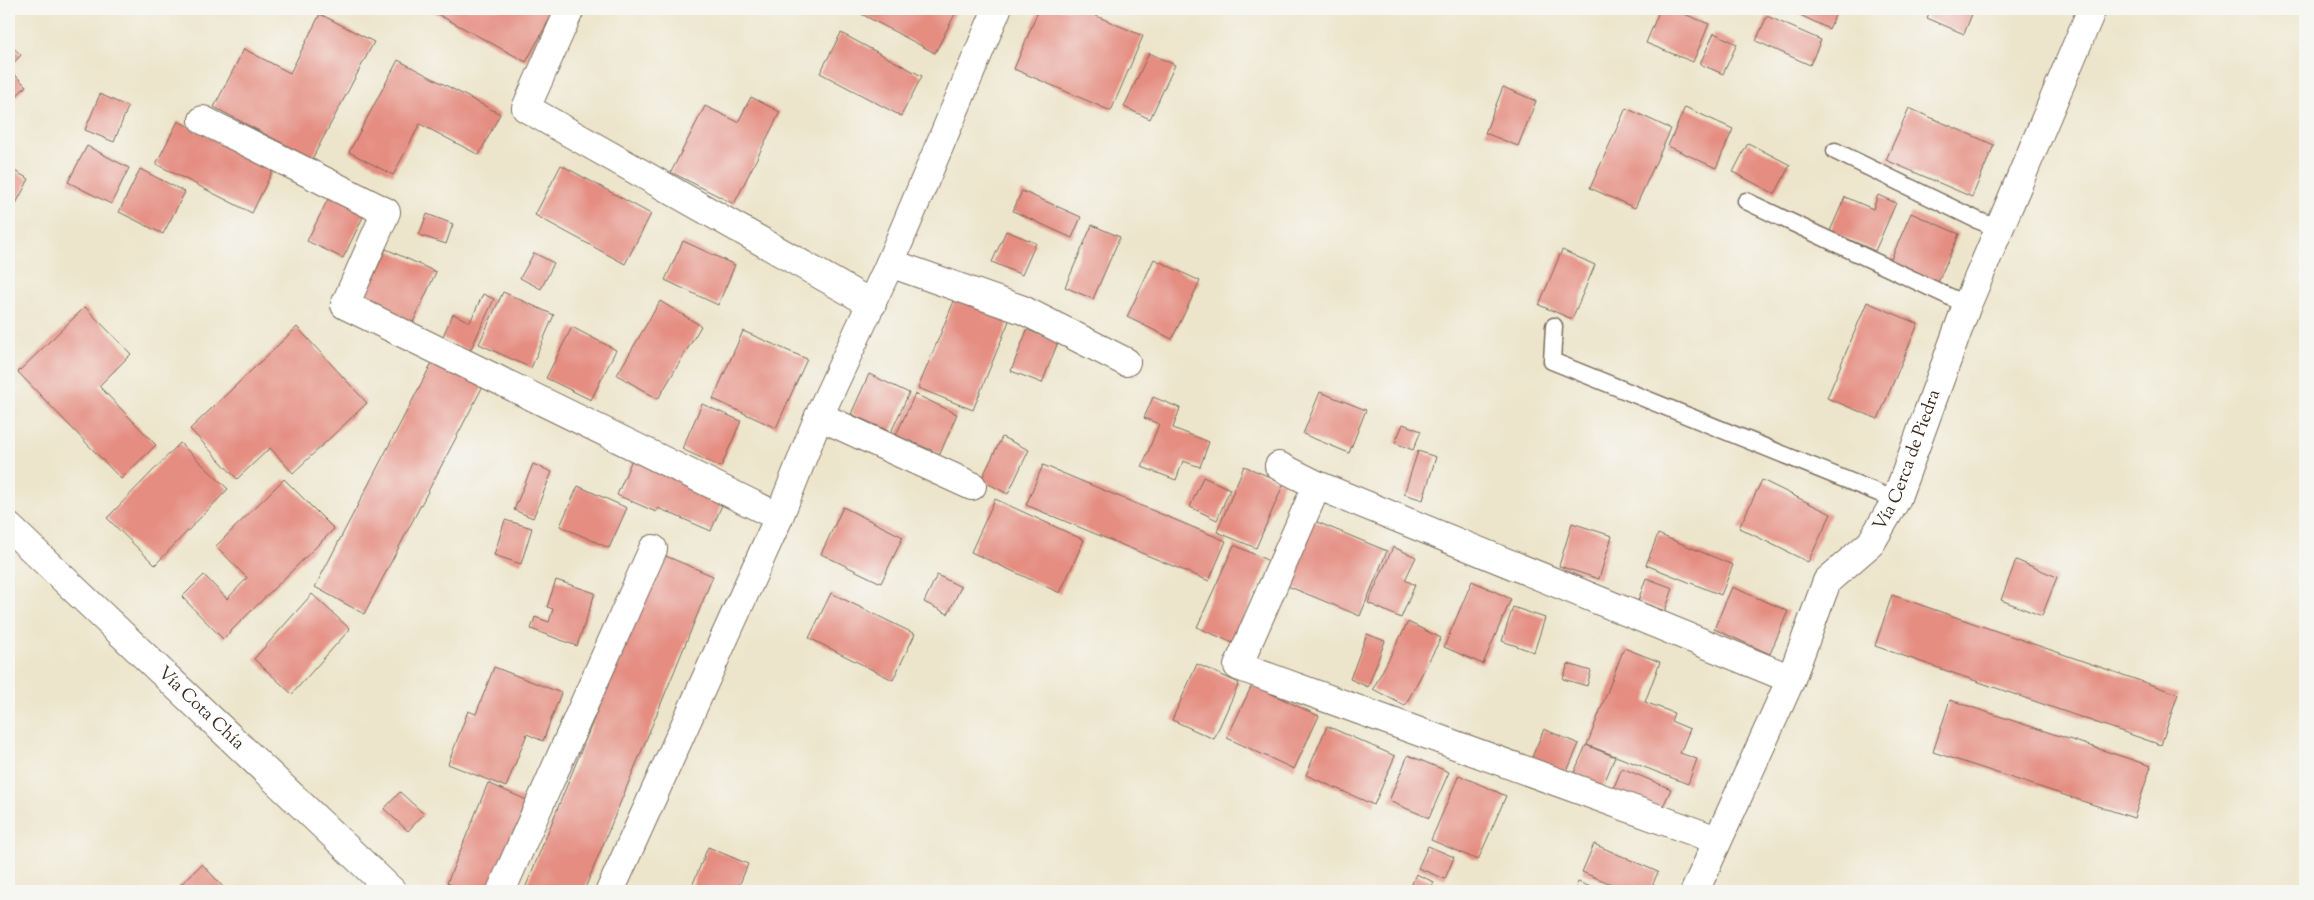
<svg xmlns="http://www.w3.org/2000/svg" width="2314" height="900" font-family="'Sorts Mill Goudy',serif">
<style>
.building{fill:#e58d81}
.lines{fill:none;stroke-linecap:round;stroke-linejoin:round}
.service-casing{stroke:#796b5b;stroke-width:19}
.minor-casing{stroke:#796b5b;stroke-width:30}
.primary-casing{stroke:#796b5b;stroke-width:30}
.service{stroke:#fff;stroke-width:16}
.minor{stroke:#fff;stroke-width:28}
.primary{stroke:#fff;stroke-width:28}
.labels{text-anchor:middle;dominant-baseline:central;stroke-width:4.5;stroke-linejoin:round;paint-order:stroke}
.street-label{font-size:18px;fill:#3b2a1e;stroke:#f6f6f2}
</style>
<rect width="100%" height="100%" fill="#f6f6f2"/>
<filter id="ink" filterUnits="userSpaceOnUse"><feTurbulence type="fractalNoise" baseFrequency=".02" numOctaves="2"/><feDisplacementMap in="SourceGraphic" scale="10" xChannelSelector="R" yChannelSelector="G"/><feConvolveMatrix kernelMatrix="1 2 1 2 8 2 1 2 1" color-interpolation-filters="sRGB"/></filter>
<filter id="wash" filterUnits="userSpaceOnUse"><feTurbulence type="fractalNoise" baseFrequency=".0096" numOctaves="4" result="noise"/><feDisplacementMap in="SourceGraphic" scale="20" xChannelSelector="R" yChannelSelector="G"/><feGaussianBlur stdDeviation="1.12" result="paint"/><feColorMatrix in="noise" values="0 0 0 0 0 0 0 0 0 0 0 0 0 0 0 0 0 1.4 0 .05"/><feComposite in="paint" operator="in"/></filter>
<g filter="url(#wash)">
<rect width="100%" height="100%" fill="#ede5cb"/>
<g id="blocks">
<g class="building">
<polygon points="428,9 555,9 526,62"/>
<polygon points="852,9 951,9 956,12 935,53"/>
<polygon points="1039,9 1080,9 1143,36 1111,111 1014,69"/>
<polygon points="1660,9 1672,9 1709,24 1693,62 1646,43"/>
<polygon points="1788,9 1838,9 1829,29"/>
<polygon points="1931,9 1974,9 1964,34 1927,18"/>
<polygon points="320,14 374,42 312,159 214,107 244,49 290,73"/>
<polygon points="1767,16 1821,40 1810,65 1756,41"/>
<polygon points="841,33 922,76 901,116 820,73"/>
<polygon points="1714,33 1737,44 1723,74 1700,64"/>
<polygon points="9,44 21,55 9,68"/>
<polygon points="1149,53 1175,65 1150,119 1124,107"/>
<polygon points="398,60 500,114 479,155 420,124 393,175 349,152"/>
<polygon points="9,69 26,86 11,102 9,100"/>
<polygon points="1503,87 1536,101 1518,146 1485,133"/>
<polygon points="100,94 128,107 114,142 85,130"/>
<polygon points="751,97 780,112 734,204 671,172 705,106 738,122"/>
<polygon points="1685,107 1733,129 1716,168 1668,146"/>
<polygon points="1626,108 1671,129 1635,208 1590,188"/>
<polygon points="1909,108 1994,145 1972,197 1886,160"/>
<polygon points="178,121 273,170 252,213 156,164"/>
<polygon points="1748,143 1790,165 1775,194 1733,172"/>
<polygon points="87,146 129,168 111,204 68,182"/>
<polygon points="561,165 651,214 625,264 535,215"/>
<polygon points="9,168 29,179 9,217"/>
<polygon points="140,169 185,192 163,234 119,212"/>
<polygon points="1022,191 1081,217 1072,238 1013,211"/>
<polygon points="331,193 366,211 343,258 307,241"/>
<polygon points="1878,195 1896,203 1875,251 1830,231 1845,197 1873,209"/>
<polygon points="1911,213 1959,234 1936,287 1888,266"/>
<polygon points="427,214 453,224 446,244 419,235"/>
<polygon points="1092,225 1120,237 1093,299 1065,287"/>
<polygon points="1006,231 1036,243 1022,275 992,262"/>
<polygon points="683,241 735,265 718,305 665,280"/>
<polygon points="386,249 436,272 411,327 361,303"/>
<polygon points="1562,250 1595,265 1572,319 1539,305"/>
<polygon points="534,253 554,263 541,289 520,278"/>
<polygon points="1154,259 1200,281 1172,339 1127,317"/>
<polygon points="959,289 1013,311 973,410 918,388"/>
<polygon points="503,292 554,315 531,368 479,344"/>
<polygon points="483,294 494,299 470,351 442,338 453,314 470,322"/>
<polygon points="660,301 701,326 658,399 617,375"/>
<polygon points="1867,302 1918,324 1878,419 1827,398"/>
<polygon points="85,307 131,354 99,386 156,445 121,479 18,372"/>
<polygon points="297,327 367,403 293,473 270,448 237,479 190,429"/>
<polygon points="572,327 616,350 591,400 546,378"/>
<polygon points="1027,330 1058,342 1042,383 1011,371"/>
<polygon points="743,331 807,359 776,428 713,399"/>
<polygon points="434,359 483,386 364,614 315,587"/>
<polygon points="869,374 909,393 891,432 851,414"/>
<polygon points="1320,392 1366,410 1349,453 1303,434"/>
<polygon points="915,394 957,414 940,454 896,435"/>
<polygon points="1153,397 1180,408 1173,428 1209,442 1200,467 1183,461 1176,480 1142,467 1159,424 1144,418"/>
<polygon points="702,404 741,421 721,467 682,449"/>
<polygon points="1403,424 1421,431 1413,450 1395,443"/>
<polygon points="1002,437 1029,450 1008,494 981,480"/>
<polygon points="180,443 228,489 155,565 107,518"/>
<polygon points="1418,451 1436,457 1423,500 1404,494"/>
<polygon points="634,455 726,495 711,531 658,508 656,512 617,495"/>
<polygon points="533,464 552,472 533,518 514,510"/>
<polygon points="1043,465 1226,541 1209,581 1026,505"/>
<polygon points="1244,466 1284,483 1256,548 1217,532"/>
<polygon points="1203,477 1230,489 1217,520 1190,507"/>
<polygon points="284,479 334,529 223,639 182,597 204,575 227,599 247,578 216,546"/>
<polygon points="1762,480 1831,514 1808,562 1739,528"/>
<polygon points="578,486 627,508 609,548 560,526"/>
<polygon points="995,499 1084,540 1060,593 971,552"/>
<polygon points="843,507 903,537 881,583 821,554"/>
<polygon points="1305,517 1387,551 1360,616 1278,582"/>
<polygon points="505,520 532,528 521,564 494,555"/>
<polygon points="1572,523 1612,536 1599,579 1559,566"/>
<polygon points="1658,534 1733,565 1721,595 1646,565"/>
<polygon points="1234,545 1269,561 1233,643 1197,627"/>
<polygon points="1393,547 1416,557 1405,580 1415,585 1401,618 1368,603"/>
<polygon points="661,554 713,576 674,672 584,891 524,891"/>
<polygon points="2016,560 2057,577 2042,616 2001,600"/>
<polygon points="937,575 961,587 948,614 924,602"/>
<polygon points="1646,578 1673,588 1665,611 1638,601"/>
<polygon points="556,580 595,593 577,646 531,629 535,617 549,622 553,609 547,607"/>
<polygon points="1472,581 1511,599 1483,664 1444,647"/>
<polygon points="1732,587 1788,611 1770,654 1714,629"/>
<polygon points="831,593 915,634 893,680 809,638"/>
<polygon points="312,594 350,629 292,694 254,659"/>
<polygon points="1892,595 2178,694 2161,745 1875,646"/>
<polygon points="1513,607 1545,618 1534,652 1502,641"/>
<polygon points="1408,622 1441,638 1405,706 1373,689"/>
<polygon points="1367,634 1385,641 1368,687 1350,679"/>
<polygon points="1624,648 1660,662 1645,702 1674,713 1671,721 1690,729 1680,753 1697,759 1688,784 1587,745"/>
<polygon points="1197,664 1239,683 1214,739 1172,720"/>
<polygon points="1568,664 1591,671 1587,686 1563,679"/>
<polygon points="494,667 561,693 543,741 527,734 506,787 448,764 468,711 476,714"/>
<polygon points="1252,685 1319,716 1294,769 1227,738"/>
<polygon points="1950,700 2151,766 2134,818 1933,752"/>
<polygon points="1327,726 1395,756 1374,805 1306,775"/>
<polygon points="1544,729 1579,744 1564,778 1529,764"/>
<polygon points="1586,745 1615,757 1599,795 1570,782"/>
<polygon points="1408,755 1449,772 1429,818 1389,801"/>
<polygon points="1622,768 1671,789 1659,815 1611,794"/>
<polygon points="1459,775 1506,796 1478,860 1431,840"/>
<polygon points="488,783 529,801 491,891 465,891 447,883"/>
<polygon points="400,792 424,814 408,831 384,809"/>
<polygon points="1594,844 1658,872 1650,891 1628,891 1582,872"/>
<polygon points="1428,846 1454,857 1445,879 1418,868"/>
<polygon points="708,847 748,864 737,891 690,891"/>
<polygon points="202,864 227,891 174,891"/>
<polygon points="1416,874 1434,882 1430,891 1409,891"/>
<polygon points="1578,882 1601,891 1574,891"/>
</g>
</g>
</g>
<g filter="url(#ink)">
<use href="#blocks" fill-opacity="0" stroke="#796b5b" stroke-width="1"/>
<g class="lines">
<g class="service-casing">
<g id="service">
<polyline points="1835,151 1977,220 2000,229"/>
<polyline points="1746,201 1967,305"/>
<polyline points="1554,326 1552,361 1896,500"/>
</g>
</g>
<g class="minor-casing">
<g id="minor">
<polyline points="570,9 526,108 872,304"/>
<polyline points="203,120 386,212 345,305 779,517"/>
<polyline points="890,263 1023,310 1126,362"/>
<polyline points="819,416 972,486"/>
<polyline points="1279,466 1317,485 1791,679"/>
<polyline points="1317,485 1238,666 1717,840"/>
<polyline points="501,891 653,549"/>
<polyline points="610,891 779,517 819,416 890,263 997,9"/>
<path id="s1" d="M1695 891 1791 679 1827 581 1871 543 1896 500 1967 305 2092 9"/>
</g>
</g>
<g class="primary-casing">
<g id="primary">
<path id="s2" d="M9 527 392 891"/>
</g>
</g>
<use href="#service" class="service"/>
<use href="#minor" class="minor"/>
<use href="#primary" class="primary"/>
</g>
</g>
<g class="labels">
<g class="street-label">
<text stroke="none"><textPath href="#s1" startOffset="486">Vía Cerca de Piedra</textPath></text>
<text stroke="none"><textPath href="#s2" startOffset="264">Vía Cota Chía</textPath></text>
</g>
</g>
<rect width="2314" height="900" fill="none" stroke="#f6f6f2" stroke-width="30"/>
</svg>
